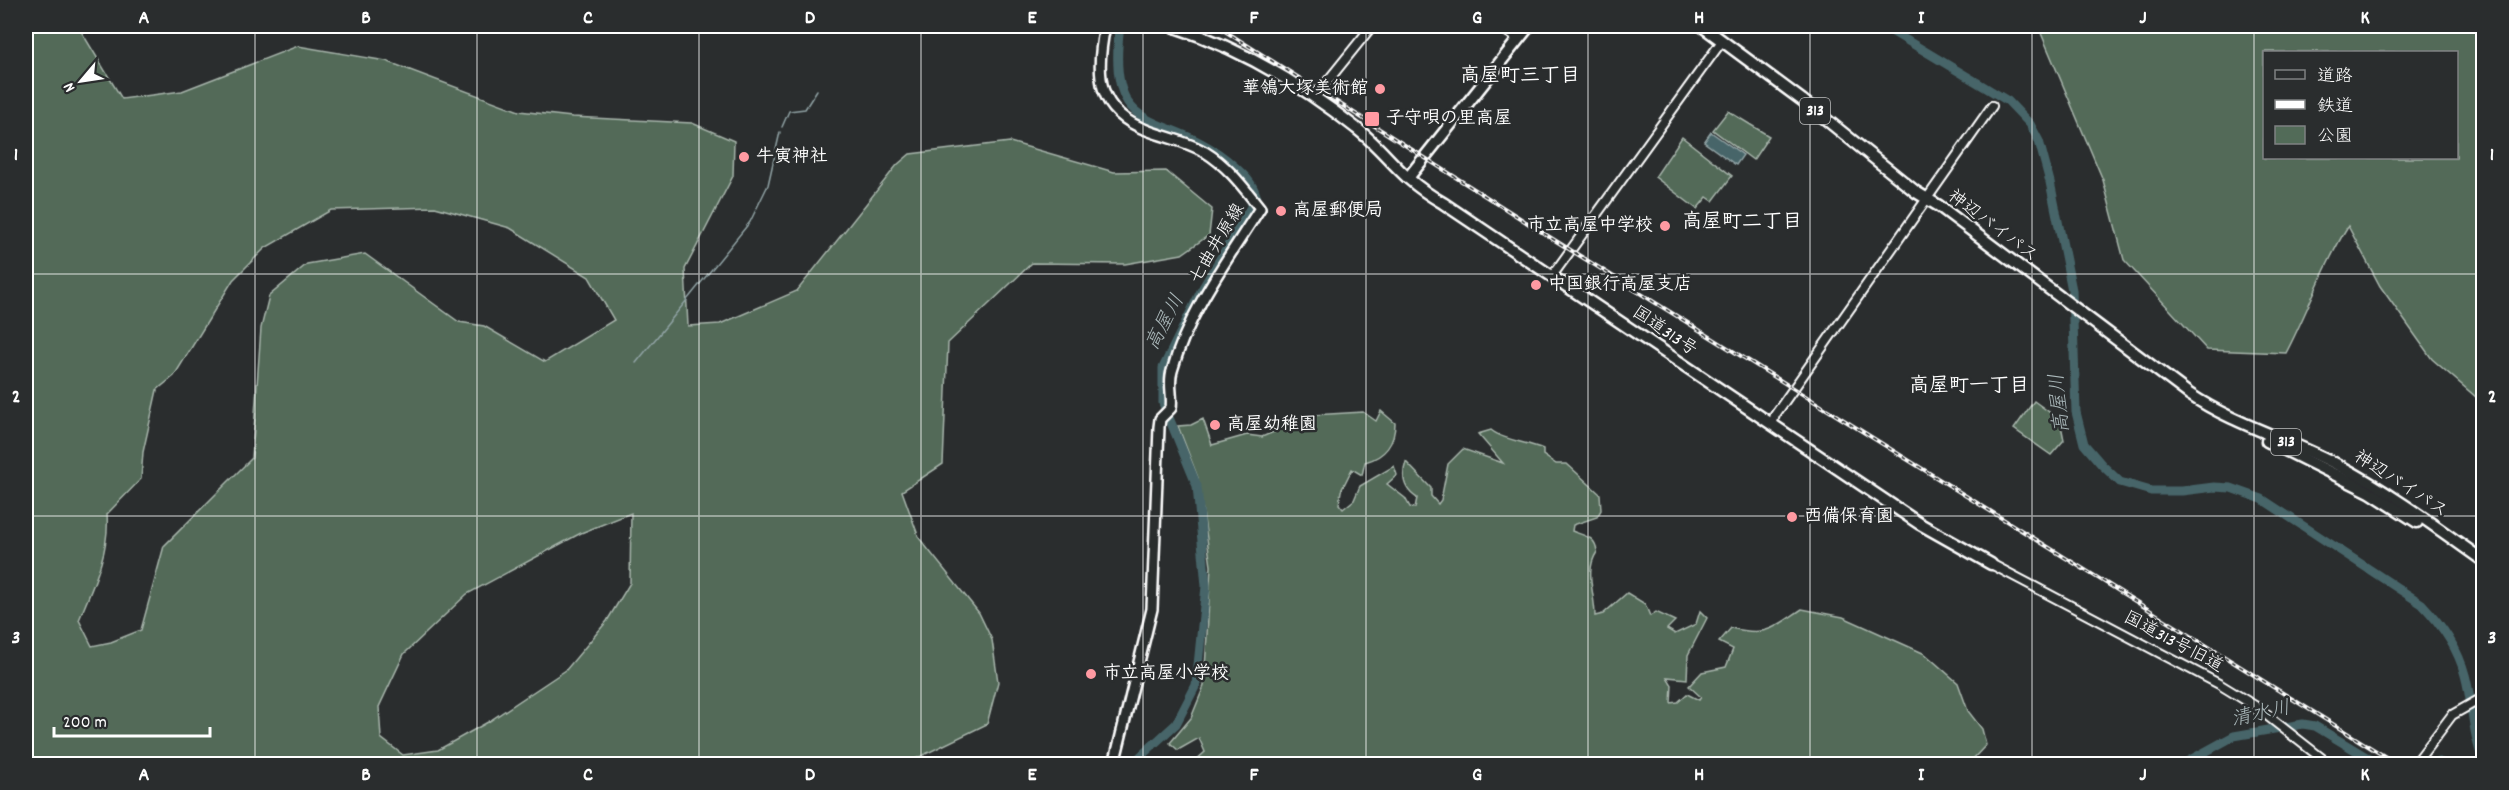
<svg xmlns="http://www.w3.org/2000/svg" width="2509" height="790" font-family="Dekko,'Klee One',sans-serif">
<style>
.green{fill:#526b58;stroke:#a8b5ac;stroke-width:1.5;fill-rule:evenodd}
.water{fill:#476569;stroke:#91a3a5;stroke-width:1.5}
.lines{fill:none;stroke-linecap:round;stroke-linejoin:round}
.stream{stroke:#91a3a5;stroke-width:1.5}
.river{stroke:#476569;stroke-width:9}
.tertiary-casing{stroke:#fff;stroke-width:12}
.secondary-casing{stroke:#fff;stroke-width:14}
.primary-casing{stroke:#fff;stroke-width:15}
.trunk-casing{stroke:#fff;stroke-width:15}
.tertiary{stroke:#2a2d2e;stroke-width:8}
.secondary{stroke:#2a2d2e;stroke-width:9}
.primary{stroke:#2a2d2e;stroke-width:10}
.trunk{stroke:#2a2d2e;stroke-width:10}
.rail-casing{stroke:#fff;stroke-width:4}
.rail{stroke:#2a2d2e;stroke-width:1.5;stroke-dasharray:4.5;stroke-linecap:butt}
.grid{fill:none;stroke:#fff;stroke-width:1.5;stroke-opacity:0.55}
.poi-dot{fill:#ff9aa2;stroke:#2a2d2e;stroke-width:2}
.labels{text-anchor:middle;dominant-baseline:central;stroke-width:5;stroke-linejoin:round;paint-order:stroke}
.shield{fill:#2a2d2e;stroke:#bfc0c0;stroke-width:1.5}
.shield-label{font-size:16px;font-weight:bold;fill:#fff}
.poi-label{font-size:18px;font-weight:bold;fill:#fff;stroke:#2a2d2e;text-anchor:start}
.street-label{font-size:18px;fill:#fff;stroke:#2a2d2e}
.neighbourhood-label{font-size:20px;font-weight:bold;fill:#fff;stroke:#2a2d2e}
.water-label{font-size:20px;font-style:italic;fill:#acbabc;stroke:#2a2d2e}
.neatline{fill:none;stroke:#fff;stroke-width:2}
.grid-label{font-size:20px;text-anchor:middle;font-weight:bold;fill:#fff}
</style>
<rect width="100%" height="100%" fill="#2a2d2e"/>
<filter id="ink" filterUnits="userSpaceOnUse"><feTurbulence type="fractalNoise" baseFrequency=".0167" numOctaves="2"/><feDisplacementMap in="SourceGraphic" scale="12" xChannelSelector="R" yChannelSelector="G"/><feConvolveMatrix kernelMatrix="1 2 1 2 8 2 1 2 1" color-interpolation-filters="sRGB"/></filter>
<g filter="url(#ink)">
<g class="green">
<path d="M26 26H78L122 99 182 91 298 46 386 61 519 111 572 117 692 123 734 141 733 176 685 269 688 326 720 324 797 291 897 165 910 154 1010 142 1114 172 1166 171 1212 209 1209 235 1182 254 1125 264 1032 263 948 343 943 464 902 491 919 538 979 613 992 640 998 682 987 724 905 764H26ZM435 207 510 228 589 277 614 320 545 362 484 326 459 322 365 254 307 264 269 296 261 328 252 458 164 546 141 630 111 642 92 646 79 620C93 586 110 551 107 514L141 479 143 452 157 390 174 376 233 280 265 248 331 210ZM631 513 630 583 607 621 566 670 488 722 438 750 403 755 381 738 379 707 404 654 467 594 581 533Z"/>
<path d="M2038 26H2483V403L2432 359 2380 286 2348 226C2323 266 2308 311 2286 353L2207 350 2124 260 2103 180ZM2456 52V158H2264V52Z"/>
<polygon points="1728,111 1769,136 1753,160 1713,130"/>
<polygon points="1682,137 1732,176 1713,201 1707,197 1697,209 1655,177"/>
<polygon points="2034,401 2060,420 2064,440 2051,455 2014,429"/>
<path d="M1381 411 1395 423C1395 443 1385 457 1365 462L1362 475 1352 469 1341 491 1339 504 1343 509 1354 500 1360 486 1394 466 1397 475 1387 484 1405 498 1410 507 1415 508 1417 498C1403 489 1401 477 1406 462L1431 488V496L1438 504 1441 500 1448 464 1463 449 1503 463 1478 434 1491 430C1503 440 1526 442 1543 449V455L1556 464H1567L1600 494 1601 510 1597 517 1573 525 1572 531C1584 536 1596 536 1597 552 1584 571 1595 594 1595 616L1603 614 1627 593 1645 604 1650 616 1656 612 1675 621 1667 629 1675 634 1696 624 1700 611 1707 618 1688 655 1687 679 1667 677 1672 685 1671 703 1678 702 1687 694 1699 700 1701 697 1689 686 1702 672 1726 667 1733 649 1719 642 1731 628C1768 637 1773 628 1802 609L1843 617 1925 654 1958 683 1968 711 1982 729 1986 745 1970 762 1978 764H1195L1193 763 1205 752 1199 738 1178 750 1170 743 1191 718 1204 686 1211 566 1198 478 1178 426 1191 425 1203 419 1212 445 1247 435 1262 437 1313 415 1363 412 1376 421Z"/>
</g>
<polygon class="water" points="1711,132 1743,155 1736,165 1704,142"/>
<g class="lines">
<g class="stream">
<polyline points="782,127 789,111 805,109 817,90"/>
<polyline points="636,363 750,222 768,185 780,132"/>
</g>
<g class="river">
<path d="M1120 26C1104 146 1169 107 1234 166 1244 175 1252 182 1256 195L1251 207 1201 291 1163 368V403L1197 486 1206 586 1196 685 1176 724 1132 764"/>
<path d="M1883 26 2008 101 2030 124 2039 141 2050 182 2072 290 2076 412 2084 444 2102 465 2120 482 2151 491H2182L2214 487 2231 488 2262 499 2422 604C2441 624 2458 648 2465 675 2473 704 2472 734 2484 762"/>
<polyline points="2183,764 2234,736 2303,724 2315,726 2378,764"/>
<polyline points="2429,764 2439,762 2446,764"/>
</g>
<g class="tertiary-casing">
<g id="tertiary">
<polyline points="1498,26 1519,39"/>
<polyline points="1314,98 1372,26"/>
<polyline points="1552,276 1722,41"/>
<polyline points="1772,425 1775,415 1992,106"/>
<polyline points="1991,564 2219,684 2255,706 2329,764"/>
<polyline points="2415,764 2452,715 2484,697"/>
</g>
</g>
<g class="secondary-casing">
<path id="secondary" d="M1105 26C1095 74 1096 112 1149 131 1168 138 1188 142 1205 152 1228 166 1244 188 1260 208 1228 259 1188 312 1172 371 1168 383 1173 396 1171 408L1160 419 1159 427 1152 609 1114 764"/>
</g>
<g class="primary-casing">
<polyline id="primary" points="1408,178 1529,26"/>
</g>
<g class="trunk-casing">
<g id="trunk">
<path d="M1172 26C1238 47 1302 85 1356 128 1376 143 1391 163 1409 179 1419 188 1431 196 1443 203L1920 524 1991 564"/>
<path d="M1702 26 1802 100 1916 192 1939 206 2189 394C2235 425 2289 439 2338 465 2389 492 2436 527 2484 561"/>
<polyline points="2267,441 2370,492 2417,522"/>
</g>
</g>
<use href="#tertiary" class="tertiary"/>
<use href="#secondary" class="secondary"/>
<use href="#primary" class="primary"/>
<use href="#trunk" class="trunk"/>
<g class="rail-casing">
<polyline id="rail" points="1217,26 1548,236 2397,764"/>
</g>
<use href="#rail" class="rail"/>
</g>
</g>
<path class="grid" d="M255 26V764M477 26V764M699 26V764M921 26V764M1143 26V764M1366 26V764M1588 26V764M1810 26V764M2032 26V764M2254 26V764M26 274H2484M26 516H2484"/>
<g class="poi-dot">
<circle cx="1380" cy="89" r="6"/>
<rect x="1364" y="111" width="16" height="16" rx="3"/>
<circle cx="744" cy="157" r="6"/>
<circle cx="1281" cy="211" r="6"/>
<circle cx="1665" cy="226" r="6"/>
<circle cx="1536" cy="285" r="6"/>
<circle cx="1215" cy="425" r="6"/>
<circle cx="1792" cy="517" r="6"/>
<circle cx="1091" cy="674" r="6"/>
</g>
<g class="labels">
<g class="shield">
<rect x="1800" y="98" width="30" height="26" rx="4.5"/>
<rect x="2271" y="429" width="30" height="26" rx="4.5"/>
</g>
<g class="shield-label">
<text x="1815" y="111">313</text>
<text x="2286" y="442">313</text>
</g>
<g class="poi-label">
<text x="1368" y="89" text-anchor="end">華鴒大塚美術館</text>
<text x="1386" y="119">子守唄の里高屋</text>
<text x="756" y="157">牛寅神社</text>
<text x="1293" y="211">高屋郵便局</text>
<text x="1653" y="226" text-anchor="end">市立高屋中学校</text>
<text x="1548" y="285">中国銀行高屋支店</text>
<text x="1227" y="425">高屋幼稚園</text>
<text x="1804" y="517">西備保育園</text>
<text x="1103" y="674">市立高屋小学校</text>
</g>
<g class="street-label">
<text transform="translate(1992 227) rotate(37)">神辺バイパス</text>
<text transform="translate(1218 244) rotate(-59)">七曲井原線</text>
<text transform="translate(1664 332) rotate(34)">国道313号</text>
<text transform="translate(2400 485) rotate(33)">神辺バイパス</text>
<text transform="translate(2173 643) rotate(28)">国道313号旧道</text>
</g>
<g class="neighbourhood-label">
<text x="1520" y="77">高屋町三丁目</text>
<text x="1742" y="223">高屋町二丁目</text>
<text x="1969" y="387">高屋町一丁目</text>
</g>
<g class="water-label">
<text transform="translate(1166 323) rotate(-62)">高屋川</text>
<text transform="translate(2061 403) rotate(-96)">高屋川</text>
<text transform="translate(2261 715) rotate(-12)">清水川</text>
</g>
</g>
<rect width="2509" height="790" fill="none" stroke="#2a2d2e" stroke-width="66"/>
<rect x="2263" y="51" width="195" height="108" fill="#2a2d2e" stroke="#7f8182" stroke-width="1.5"/>
<rect x="2275" y="70" width="30" height="9" fill="#2a2d2e" stroke="#7f8182" stroke-width="1.5"/>
<text x="2317" y="81" font-size="18" fill="#ffffff">道路</text>
<rect x="2275" y="100" width="30" height="9" fill="#ffffff" stroke="#7f8182" stroke-width="1.5"/>
<text x="2317" y="111" font-size="18" fill="#ffffff">鉄道</text>
<rect x="2275" y="126" width="30" height="18" fill="#526b58" stroke="#7f8182" stroke-width="1.5"/>
<text x="2317" y="141" font-size="18" fill="#ffffff">公園</text>
<g transform="translate(81 81) rotate(241)" stroke="#2a2d2e" stroke-width="4.5" paint-order="stroke">
<path d="M0-4.5L10 22L0 15L-10 22Z" fill="#ffffff"/>
<text y="-9" font-size="16" font-weight="bold" text-anchor="middle" fill="#ffffff">N</text>
</g>
<path d="M54 727v9h156v-9" fill="none" stroke="#ffffff" stroke-width="3"/>
<text x="63" y="727" font-size="18" fill="#ffffff" stroke="#2a2d2e" stroke-width="4.5" paint-order="stroke">200 m</text>
<rect x="33" y="33" width="2443" height="724" class="neatline"/>
<g class="grid-label">
<text x="144" y="23">A</text>
<text x="366" y="23">B</text>
<text x="588" y="23">C</text>
<text x="810" y="23">D</text>
<text x="1032" y="23">E</text>
<text x="1254" y="23">F</text>
<text x="1477" y="23">G</text>
<text x="1699" y="23">H</text>
<text x="1921" y="23">I</text>
<text x="2143" y="23">J</text>
<text x="2365" y="23">K</text>
<text x="16" y="160">1</text>
<text x="2492" y="160">1</text>
<text x="16" y="402">2</text>
<text x="2492" y="402">2</text>
<text x="16" y="643">3</text>
<text x="2492" y="643">3</text>
<text x="144" y="780">A</text>
<text x="366" y="780">B</text>
<text x="588" y="780">C</text>
<text x="810" y="780">D</text>
<text x="1032" y="780">E</text>
<text x="1254" y="780">F</text>
<text x="1477" y="780">G</text>
<text x="1699" y="780">H</text>
<text x="1921" y="780">I</text>
<text x="2143" y="780">J</text>
<text x="2365" y="780">K</text>
</g>
</svg>
